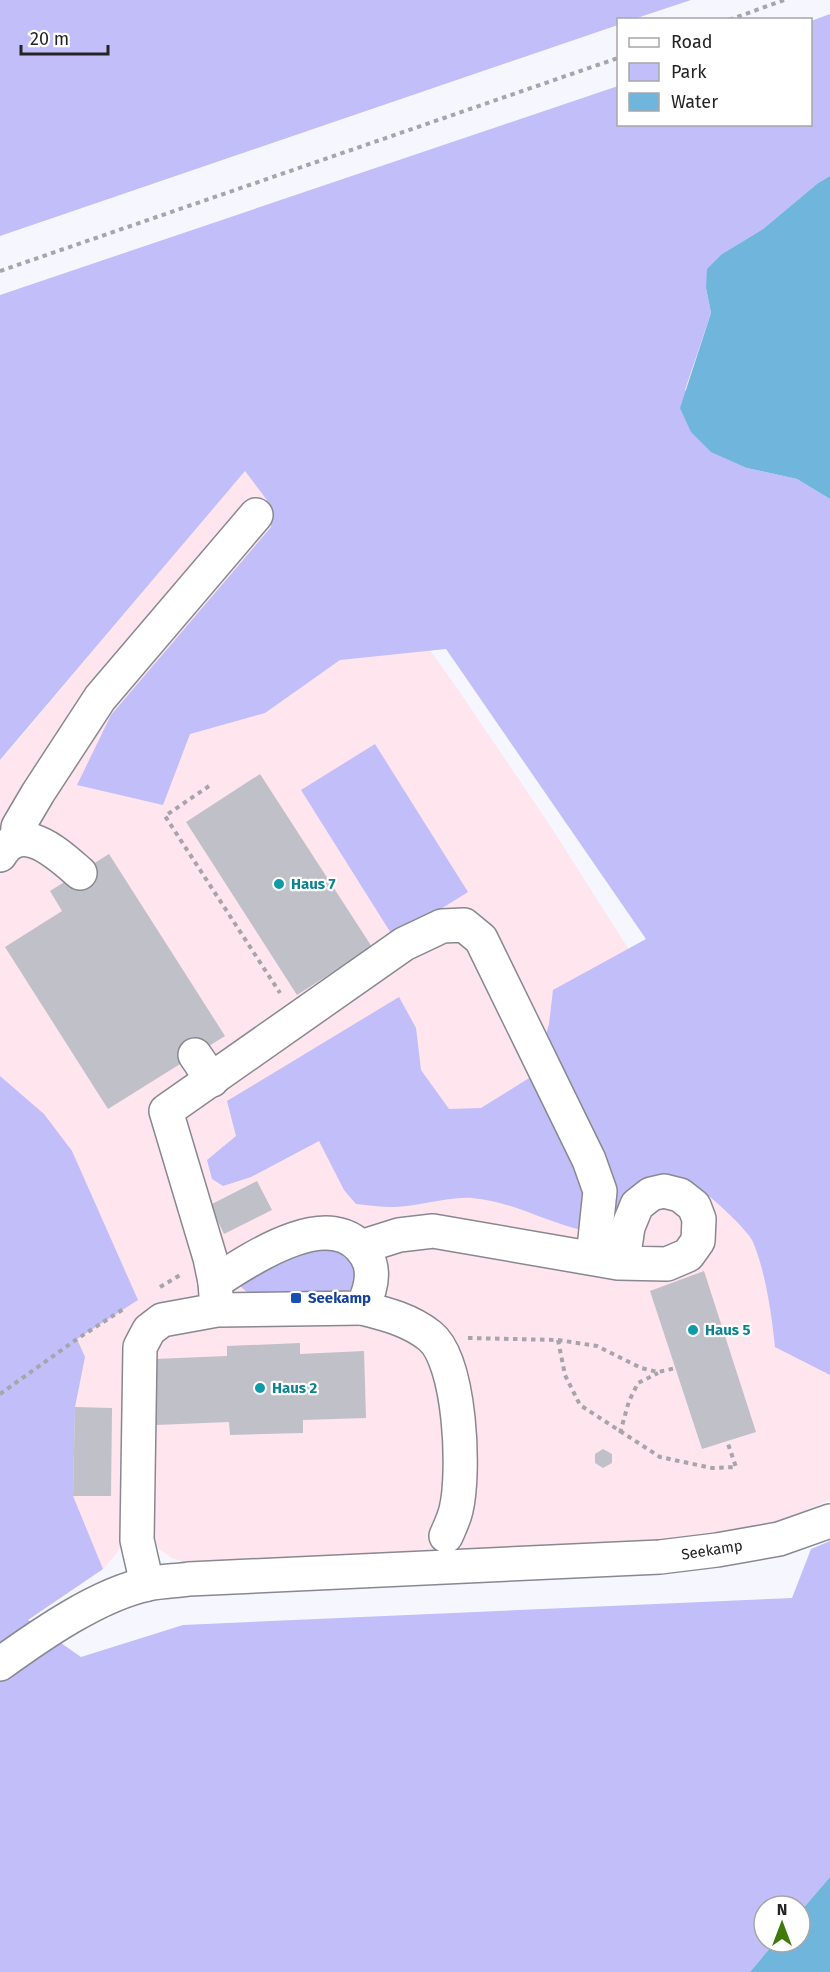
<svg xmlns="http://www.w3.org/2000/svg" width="830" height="1972" font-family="'Fira Sans',sans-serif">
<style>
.commercial{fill:#fee5ee}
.green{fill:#c1bef9}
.water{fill:#70b5dc}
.building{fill:#c0c0c8}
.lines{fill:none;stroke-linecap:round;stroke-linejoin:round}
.minor-casing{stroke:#888890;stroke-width:36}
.path{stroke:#a5a5ab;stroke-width:4;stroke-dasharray:4.5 4.5;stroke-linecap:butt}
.minor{stroke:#fff;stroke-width:33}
.culture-dot{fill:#0f9aa8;stroke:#fff;stroke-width:2}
.transit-dot{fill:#1a4fb4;stroke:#fff;stroke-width:2}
.labels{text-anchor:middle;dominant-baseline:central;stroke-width:4.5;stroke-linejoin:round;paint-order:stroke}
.culture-label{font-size:15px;font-weight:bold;fill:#0d838f;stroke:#fff;text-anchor:start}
.transit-label{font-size:15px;font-weight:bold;fill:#164399;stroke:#fff;text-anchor:start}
.street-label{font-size:15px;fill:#242427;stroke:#fff}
</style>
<rect width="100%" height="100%" fill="#f6f6fe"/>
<polygon class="commercial" points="269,442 352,541 457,688 551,827 830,1266 830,1500 762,1529 663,1542 190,1564 172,1558 159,1549 154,1538 123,1542 116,1554 103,1569 0,1638 0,761"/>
<g class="green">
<polygon points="0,0 691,0 634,19 618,20 618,25 0,236"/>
<path d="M830 14V176L818 183 763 229 722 254 706 288 711 313 685 390 747 468 797 479 830 499V1375L775 1347C772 1316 765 1268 752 1240 746 1228 700 1185 688 1182 669 1176 653 1180 635 1186L619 1212 615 1234C562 1234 522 1202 472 1198 448 1196 418 1207 393 1207 381 1207 368 1205 356 1204L344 1190 319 1141 251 1177 223 1186 212 1179 207 1160 236 1136 227 1101 399 997 416 1028 421 1070 449 1109 481 1108 534 1075 549 1024 553 990 646 939 446 649 340 660 265 713 190 734 163 805 77 785 111 715 271 527 270 504 245 471 0 760V295L618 86V124H810L811 21Z"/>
<polygon points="375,744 468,892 394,938 301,790"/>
<polygon points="0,1076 44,1114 72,1151 138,1300 77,1339 85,1357 75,1407 73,1496 103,1569 28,1620 81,1657 183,1625 792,1598 811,1549 830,1541 830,1877 800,1912 800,1906 764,1906 764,1942 775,1942 750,1972 0,1972"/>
<polygon points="314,1244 343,1247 357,1272 354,1286 344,1295 250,1295 240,1286 241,1279"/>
</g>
<g class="water">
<polygon points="830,176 830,499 797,479 747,468 711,452 691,432 680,408 711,313 706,288 707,269 722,254 763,229 818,183"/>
<polygon points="830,1877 830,1972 750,1972 775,1942 800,1942 800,1912"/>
</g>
<g class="building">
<polygon points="260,774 372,947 297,995 186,822"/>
<polygon points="109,854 225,1036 108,1109 5,947 62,911 50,891"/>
<polygon points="257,1181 272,1210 224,1234 210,1205"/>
<polygon points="704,1271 756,1432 702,1449 650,1291"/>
<polygon points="300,1343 300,1354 364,1351 366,1418 303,1420 303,1433 230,1435 229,1422 156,1425 154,1359 227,1356 227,1346"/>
<polygon points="75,1407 112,1408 111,1496 73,1496"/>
<polygon points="603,1449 612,1454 612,1463 603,1468 595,1463 595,1454"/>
</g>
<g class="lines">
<g class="minor-casing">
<g id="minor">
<polyline points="17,840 18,827 38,793 100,698 256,515"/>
<path d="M0 855C22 819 59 855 80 873"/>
<polyline points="195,1055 212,1080"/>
<polyline points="361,1247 399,1235 433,1231 618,1263 667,1264 688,1255 698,1241 699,1219 694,1206 680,1195 664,1191 651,1194 637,1205 628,1227 625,1247 618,1263"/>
<polyline points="215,1282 210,1258 166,1111 404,944 442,926 464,925 481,939 589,1160 600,1191 593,1258"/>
<path d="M362 1308C386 1314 410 1320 430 1336 461 1361 465 1473 456 1510 454 1519 450 1527 446 1536"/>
<path d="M147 1584 137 1540 140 1347 149 1330 162 1320 217 1310 362 1308C370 1292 376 1271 366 1255 334 1202 250 1259 215 1282L217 1310"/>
<path d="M0 1664C40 1635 99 1594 148 1584 161 1581 176 1581 189 1579L660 1557 717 1550 779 1539 830 1521"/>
</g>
</g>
<g class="path">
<polyline points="729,20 784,0"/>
<polyline points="0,271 618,58"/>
<polyline points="209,786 165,816 280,993"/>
<polyline points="160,1287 182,1274"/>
<polyline points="468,1338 558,1340 597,1346 641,1368 658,1372 676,1368"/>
<polyline points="558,1340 565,1375 580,1405 660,1457 712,1468 736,1467 727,1441"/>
<polyline points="0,1394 77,1339 125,1308"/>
<polyline points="620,1433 629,1401 638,1383 658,1373"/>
</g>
<use href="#minor" class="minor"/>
</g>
<g class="culture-dot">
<circle cx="279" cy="884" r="6"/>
<circle cx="693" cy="1330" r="6"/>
<circle cx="260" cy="1388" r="6"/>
</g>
<rect class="transit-dot" x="290" y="1292" width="12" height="12" rx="3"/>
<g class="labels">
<g class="culture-label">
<text x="291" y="884">Haus 7</text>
<text x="705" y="1330">Haus 5</text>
<text x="272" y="1388">Haus 2</text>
</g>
<g class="transit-label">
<text x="308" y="1298">Seekamp</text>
</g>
<g class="street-label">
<text transform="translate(712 1550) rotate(-9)">Seekamp</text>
</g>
</g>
<rect x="617" y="18" width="195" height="108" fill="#ffffff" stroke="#a7a7a9" stroke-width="1.5"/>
<rect x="629" y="38" width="30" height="9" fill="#ffffff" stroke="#a7a7a9" stroke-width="1.5"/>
<text x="671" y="48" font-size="18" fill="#242427">Road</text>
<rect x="629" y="63" width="30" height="18" fill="#c1bef9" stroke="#a7a7a9" stroke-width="1.5"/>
<text x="671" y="78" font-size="18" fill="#242427">Park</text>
<rect x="629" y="93" width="30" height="18" fill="#70b5dc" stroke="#a7a7a9" stroke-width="1.5"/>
<text x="671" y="108" font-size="18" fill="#242427">Water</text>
<g transform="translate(782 1924)"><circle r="28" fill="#ffffff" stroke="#a7a7a9" stroke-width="1.5"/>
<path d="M0-4.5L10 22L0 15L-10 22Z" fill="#42790b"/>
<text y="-9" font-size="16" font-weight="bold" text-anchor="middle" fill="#242427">N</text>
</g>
<path d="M21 45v9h87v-9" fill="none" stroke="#242427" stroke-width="3"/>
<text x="30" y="45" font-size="18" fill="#242427" stroke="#ffffff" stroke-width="4.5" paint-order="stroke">20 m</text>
</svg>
